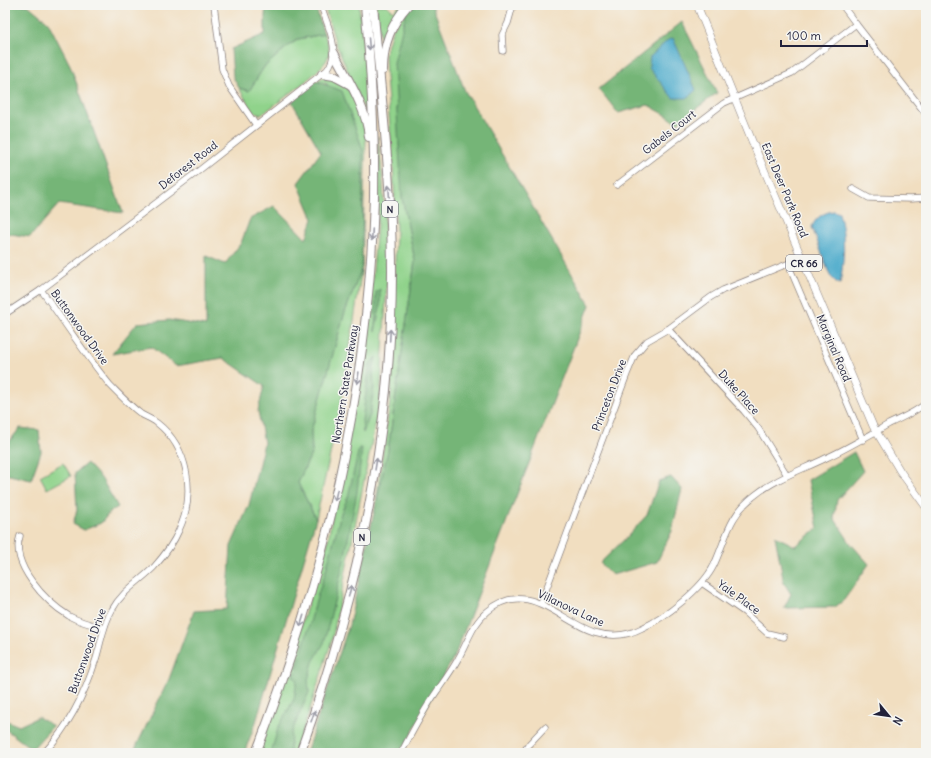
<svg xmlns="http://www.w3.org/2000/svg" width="931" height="758" font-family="Delius,sans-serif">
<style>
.green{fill:#90d38b;stroke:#597a63}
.forest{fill:#74b577;stroke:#4b6c59}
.water{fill:#4caacb;stroke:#376683}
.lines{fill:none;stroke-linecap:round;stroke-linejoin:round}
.minor-casing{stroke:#8a807e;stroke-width:7}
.major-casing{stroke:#8a807e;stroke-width:8}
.highway-casing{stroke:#8a807e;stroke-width:10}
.minor{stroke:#fff;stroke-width:5.5}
.major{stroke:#fff;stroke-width:7}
.highway{stroke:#fff;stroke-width:8}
.oneway{stroke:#9c9ca7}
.labels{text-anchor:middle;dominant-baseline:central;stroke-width:3;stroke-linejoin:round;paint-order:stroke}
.shield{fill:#f6f6f2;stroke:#626272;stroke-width:1}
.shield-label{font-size:10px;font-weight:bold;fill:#22223b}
.street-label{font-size:11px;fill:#22223b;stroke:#f6f6f2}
</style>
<rect width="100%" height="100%" fill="#f6f6f2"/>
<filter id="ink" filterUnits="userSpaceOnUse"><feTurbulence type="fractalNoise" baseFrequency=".025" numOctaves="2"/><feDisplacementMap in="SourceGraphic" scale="8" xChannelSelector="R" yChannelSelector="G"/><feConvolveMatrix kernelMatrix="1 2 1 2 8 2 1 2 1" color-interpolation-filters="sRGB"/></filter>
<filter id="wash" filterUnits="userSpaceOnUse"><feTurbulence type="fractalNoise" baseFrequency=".012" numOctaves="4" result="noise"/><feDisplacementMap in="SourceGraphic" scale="16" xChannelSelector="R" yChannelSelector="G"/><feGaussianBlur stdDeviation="0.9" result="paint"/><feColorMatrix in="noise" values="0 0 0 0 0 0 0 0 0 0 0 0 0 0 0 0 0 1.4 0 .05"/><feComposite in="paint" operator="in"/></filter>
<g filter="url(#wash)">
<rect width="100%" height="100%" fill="#f1dec0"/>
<g class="green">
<polygon points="324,5 359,5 365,64 368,112 365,112 335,41"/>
<polygon points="376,5 387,5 393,11 400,5 402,5 385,29 381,41"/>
<polygon points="406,12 402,197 415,261 388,450 374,516 391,395 396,230 393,165 386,77 385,54 393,28"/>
<path d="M324 34C327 41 331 49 328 57 324 71 274 105 261 115L253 112 239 88 249 91 264 67 287 47 299 39Z"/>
<path d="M322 78C325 78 329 77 332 78 352 81 362 119 366 136L362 267 342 400 316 519 298 483 312 452 311 431 344 315 362 267 363 150 353 123 326 83 316 81Z"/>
<polygon points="378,136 383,183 387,282 380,401 332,640 307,718 294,753 259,753 327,546 371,293 378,213"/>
<polygon points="63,463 71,476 47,489 40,476"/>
</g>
<g class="forest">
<polygon points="5,5 28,5 48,22 70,65 123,213 59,204 30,237 5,233"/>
<polygon points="266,5 315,5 324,34 298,39 287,47 264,67 249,91 239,88 233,77 231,49 265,34 265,16"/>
<polygon points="415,5 432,5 465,91 590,305 455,655 401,753 306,753 349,625 388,450 415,261 402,197 394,63 406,12"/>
<polygon points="682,22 717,93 677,123 666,115 648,105 618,113 599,89"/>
<polygon points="316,81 342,91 363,150 362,267 344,315 311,431 312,452 298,483 316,519 256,722 244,753 133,753 169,679 194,611 227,609 231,546 249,505 264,443 258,411 264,386 223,358 176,366 151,347 112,354 137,323 169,320 206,326 206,256 225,264 241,243 250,219 274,206 306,239 313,219 298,183 321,152 292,102"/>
<polygon points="380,289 380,307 375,332 376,292"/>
<polygon points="376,357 373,372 374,386 370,415 363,433 362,420 370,364"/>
<polygon points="20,428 39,430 41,452 31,480 5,474 5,447"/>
<polygon points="359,448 362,448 357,492 344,561 324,643 313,662 308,680 309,692 291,734 290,753 271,753 278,728 294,699 297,680 293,676 297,669 318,594 325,574 341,513 348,497"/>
<polygon points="854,452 863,471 837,500 834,518 851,544 869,564 844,600 835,607 784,608 791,594 784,583 775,536 795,546 818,528 808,480"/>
<polygon points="87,463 101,478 118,507 111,511 101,523 84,530 73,524 77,510 75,473"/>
<polygon points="671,477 682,489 672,531 657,562 612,575 600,563 628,536 647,515 659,481"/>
<polygon points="38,717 53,726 32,749 5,729 5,720 19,726"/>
</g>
<g class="water">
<polygon points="673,38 696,90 687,98 673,98 649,68 650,57 668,40"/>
<path d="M834 211 839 213C846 236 844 261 840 284L836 282 830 276 812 227C815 218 824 212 834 211Z"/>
</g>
</g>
<g filter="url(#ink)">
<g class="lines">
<g class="minor-casing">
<g id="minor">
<polyline points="214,5 222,69 229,86 256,125"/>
<polyline points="842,5 856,24 926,114"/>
<polyline points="503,51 502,35 508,23 513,5"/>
<polyline points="617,185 724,103 792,73 856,24"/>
<polyline points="853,189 869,198 911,199 926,198"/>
<polyline points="788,264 863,440"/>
<path d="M41 290C64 321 85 355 110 385 120 395 130 406 141 414 146 417 152 419 157 423 189 448 196 494 179 530 173 544 164 556 154 567 139 582 122 591 112 610 103 625 101 643 96 659 85 694 69 726 44 753"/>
<path d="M5 314 41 290 197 172 327 70C342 50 327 26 321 5"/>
<polyline points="668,329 744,411 758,428 787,475"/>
<path d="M20 536C10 565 46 602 69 616 80 622 92 625 104 628"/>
<polyline points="702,583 744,612 767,633 784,637"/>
<polyline points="541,603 627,374 635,355 647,341 668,329 711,297 723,290 802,258"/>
<path d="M401 753C412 732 423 711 437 691 444 681 452 670 458 659 468 642 472 624 488 611 527 578 558 620 594 632 610 637 627 636 642 628 665 618 703 588 714 565 726 539 729 515 754 496 776 478 802 470 826 458 848 448 868 436 889 424 901 418 916 412 926 403"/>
<polyline points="523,753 529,744 545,727"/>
</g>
</g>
<g class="major-casing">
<polyline id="major" points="697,5 752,141 873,426 900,471 926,507"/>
</g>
<g class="highway-casing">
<g id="highway">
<path d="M334 53C347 78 367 109 369 137"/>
<path d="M383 70C383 44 391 24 408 5"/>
<polyline points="322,74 334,76 349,84"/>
<path d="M256 753C325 575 369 387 374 197 375 132 371 69 365 5"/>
<path d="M300 753C356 599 392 436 392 272 392 183 381 94 373 5"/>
</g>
</g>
<use href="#minor" class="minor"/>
<use href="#major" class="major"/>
<use href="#highway" class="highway"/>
</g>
<defs><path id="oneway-shaft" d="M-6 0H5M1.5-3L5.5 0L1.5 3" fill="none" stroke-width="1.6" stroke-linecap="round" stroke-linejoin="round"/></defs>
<g class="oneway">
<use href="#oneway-shaft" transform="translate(369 44) rotate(85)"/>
<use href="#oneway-shaft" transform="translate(389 191) rotate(-94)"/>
<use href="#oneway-shaft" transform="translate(372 235) rotate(93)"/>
<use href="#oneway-shaft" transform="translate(390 335) rotate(-87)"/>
<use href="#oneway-shaft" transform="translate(358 378) rotate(98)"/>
<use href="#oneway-shaft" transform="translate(376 464) rotate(-81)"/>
<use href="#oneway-shaft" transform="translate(336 495) rotate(103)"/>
<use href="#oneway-shaft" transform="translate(350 591) rotate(-76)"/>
<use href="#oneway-shaft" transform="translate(302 621) rotate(107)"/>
<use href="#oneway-shaft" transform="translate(313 716) rotate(-71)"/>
</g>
</g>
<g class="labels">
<g class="shield">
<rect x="382" y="201" width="16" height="16" rx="3"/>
<rect x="786" y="255" width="36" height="16" rx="3"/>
<rect x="354" y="529" width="16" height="16" rx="3"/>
</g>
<g class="shield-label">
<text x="390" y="209">N</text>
<text x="804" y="263">CR 66</text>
<text x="362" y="537">N</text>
</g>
<g class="street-label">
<text transform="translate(669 132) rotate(-38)">Gabels Court</text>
<text transform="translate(188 165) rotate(-38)">Deforest Road</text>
<text transform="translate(785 190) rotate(67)">East Deer Park Road</text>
<text transform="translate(80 327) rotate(54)">Buttonwood Drive</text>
<text transform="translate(834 348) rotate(67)">Marginal Road</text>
<text transform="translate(345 384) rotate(-81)">Northern State Parkway</text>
<text transform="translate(739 392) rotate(48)">Duke Place</text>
<text transform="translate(609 395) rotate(-69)">Princeton Drive</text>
<text transform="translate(739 597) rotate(36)">Yale Place</text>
<text transform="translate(571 608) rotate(25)">Villanova Lane</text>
<text transform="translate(87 651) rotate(-70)">Buttonwood Drive</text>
</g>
</g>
<rect width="931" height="758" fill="none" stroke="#f6f6f2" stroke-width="20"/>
<g transform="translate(889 716) rotate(119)" stroke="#f6f6f2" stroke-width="3" paint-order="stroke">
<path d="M0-3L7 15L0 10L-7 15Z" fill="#22223b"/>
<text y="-6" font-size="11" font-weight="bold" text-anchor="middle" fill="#22223b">N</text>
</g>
<path d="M781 40v6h86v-6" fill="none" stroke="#22223b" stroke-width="2"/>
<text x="787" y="40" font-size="12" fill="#22223b" stroke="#f6f6f2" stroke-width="3" paint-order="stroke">100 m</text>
</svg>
